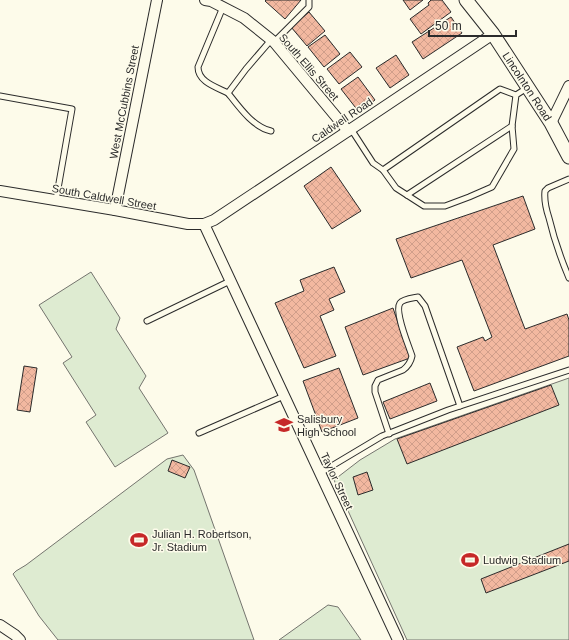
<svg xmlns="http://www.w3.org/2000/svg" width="569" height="640" font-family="Helvetica,sans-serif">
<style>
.pitch{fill:#deebd1;stroke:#74746e}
.building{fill:url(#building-cross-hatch);stroke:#2b2b2b}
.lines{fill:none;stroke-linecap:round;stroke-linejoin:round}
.service-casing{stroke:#2b2b2b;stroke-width:7}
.minor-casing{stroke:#2b2b2b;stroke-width:12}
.tertiary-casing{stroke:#2b2b2b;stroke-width:15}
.service{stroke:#fdfbea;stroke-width:5}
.minor{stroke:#fdfbea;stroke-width:10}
.tertiary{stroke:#fdfbea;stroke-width:13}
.labels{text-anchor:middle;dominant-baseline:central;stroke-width:3;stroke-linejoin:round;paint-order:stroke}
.street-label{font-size:11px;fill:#2b2b2b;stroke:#fdfbea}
.poi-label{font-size:11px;fill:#2b2b2b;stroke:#fdfbea;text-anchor:start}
</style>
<defs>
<pattern id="building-cross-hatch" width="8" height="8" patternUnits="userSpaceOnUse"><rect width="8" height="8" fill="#f2b8a0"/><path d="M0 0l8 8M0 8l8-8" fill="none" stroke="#d09e8a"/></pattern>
</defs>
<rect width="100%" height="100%" fill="#fdfbea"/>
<g class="pitch">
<polygon points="91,272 120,318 116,329 146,376 139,388 168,433 115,467 86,422 96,415 63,363 72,357 39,305"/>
<polygon points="569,378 569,640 407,640 334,480 360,460 395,439"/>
<polygon points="183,455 194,470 254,640 58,640 39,616 13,574 16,571 26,565 167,459"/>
<polygon points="328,605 338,607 361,640 279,640"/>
</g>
<g class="building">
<polygon points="266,0 301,0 285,19 265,1"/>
<polygon points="403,0 423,0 410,10"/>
<polygon points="431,0 442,0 451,12 421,34 410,19 429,5 428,3"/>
<polygon points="309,12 325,31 307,46 291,27"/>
<polygon points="451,17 462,33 423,59 412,42"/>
<polygon points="325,35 340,54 324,67 308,47"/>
<polygon points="350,52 362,67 339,84 327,69"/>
<polygon points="396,55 409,75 390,88 376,68"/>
<polygon points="358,77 375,100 359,112 341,89"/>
<polygon points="331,167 361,211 332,229 304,186"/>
<polygon points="523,196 535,229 493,245 525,329 567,314 569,320 569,356 474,391 457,347 483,337 485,341 492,337 462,260 411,278 396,239"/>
<polygon points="334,267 345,292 329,299 334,310 320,316 336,356 304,368 275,303 304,291 300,280"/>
<polygon points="393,308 410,358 363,375 345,327"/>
<polygon points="24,366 37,368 30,412 17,410"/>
<polygon points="339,368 358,418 322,432 303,381"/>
<polygon points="430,383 437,401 390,419 383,402"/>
<polygon points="551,385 559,405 407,464 397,439"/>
<polygon points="172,460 190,467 185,478 168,471"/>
<polygon points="367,472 373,490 358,495 353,477"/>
<polygon points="569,544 569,561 486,593 481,579"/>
</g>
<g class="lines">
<g class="service-casing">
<g id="service">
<path d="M223 7 198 67C198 82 216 87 228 93L246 69 271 40"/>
<polyline points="274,42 309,7 309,0"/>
<path d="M228 93C239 107 253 127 271 131"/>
<polyline points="0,96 72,109 56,200"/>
<polyline points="351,129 373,163 383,170 500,89 516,95"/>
<polyline points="383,170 396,188 424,206 445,206 469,197 492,187 514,149 512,126 516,95 527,88"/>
<path d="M569 179 548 188 545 191C544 200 546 209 549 218 554 239 561 259 569 278"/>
<polyline points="407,195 512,126"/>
<polyline points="147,321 230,281"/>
<polyline points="199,433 284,396"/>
<path d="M389 434 375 392V386L378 380 403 370C407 367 411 361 412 356 409 346 394 312 400 303 403 299 413 298 418 297L425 306 460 406"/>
<polyline points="320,473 382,436 448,410 569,370"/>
</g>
</g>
<g class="minor-casing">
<g id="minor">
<polyline points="205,0 211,1 244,18 274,42 348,131"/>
<polyline points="551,123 569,86"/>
<polyline points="0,191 115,210 188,224 204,224 214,220 348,131 493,34"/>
<polyline points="115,210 157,0"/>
<polyline points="204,224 398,640"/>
<polyline points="0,625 15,635 20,640"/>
</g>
</g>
<g class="tertiary-casing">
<g id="tertiary">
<path id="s1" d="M466 0 493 34 551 123 569 157"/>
</g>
</g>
<use href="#service" class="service"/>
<use href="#minor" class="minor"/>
<use href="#tertiary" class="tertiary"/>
</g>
<defs>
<g id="school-bare" transform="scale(1.38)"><path d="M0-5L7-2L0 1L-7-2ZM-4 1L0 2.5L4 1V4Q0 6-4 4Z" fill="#c62828" stroke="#fdfbea" stroke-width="2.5" paint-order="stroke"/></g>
<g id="stadium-bare" transform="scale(1.38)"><path d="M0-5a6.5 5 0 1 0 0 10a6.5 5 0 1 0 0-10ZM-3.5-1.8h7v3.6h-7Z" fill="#c62828" stroke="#fdfbea" stroke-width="2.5" paint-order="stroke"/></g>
</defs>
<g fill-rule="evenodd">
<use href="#school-bare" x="284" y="425"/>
<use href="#stadium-bare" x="139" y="540"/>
<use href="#stadium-bare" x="470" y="560"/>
</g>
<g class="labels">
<g class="street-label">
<text transform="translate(309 67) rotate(49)">South Ellis Street</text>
<text stroke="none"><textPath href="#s1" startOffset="106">Lincolnton Road</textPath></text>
<text transform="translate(124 102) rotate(-79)">West McCubbins Street</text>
<text transform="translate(342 120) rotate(-34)">Caldwell Road</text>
<text transform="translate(104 197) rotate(10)">South Caldwell Street</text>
<text transform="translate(337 481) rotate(65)">Taylor Street</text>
</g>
<g class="poi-label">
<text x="297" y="419">Salisbury<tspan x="297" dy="13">High School</tspan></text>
<text x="152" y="534">Julian H. Robertson,<tspan x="152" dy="13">Jr. Stadium</tspan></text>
<text x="483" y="560">Ludwig Stadium</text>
</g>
</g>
<path d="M429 30v6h87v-6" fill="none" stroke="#2b2b2b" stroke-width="2"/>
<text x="435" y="30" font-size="12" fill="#2b2b2b" stroke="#fdfbea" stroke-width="3" paint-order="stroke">50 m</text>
</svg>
